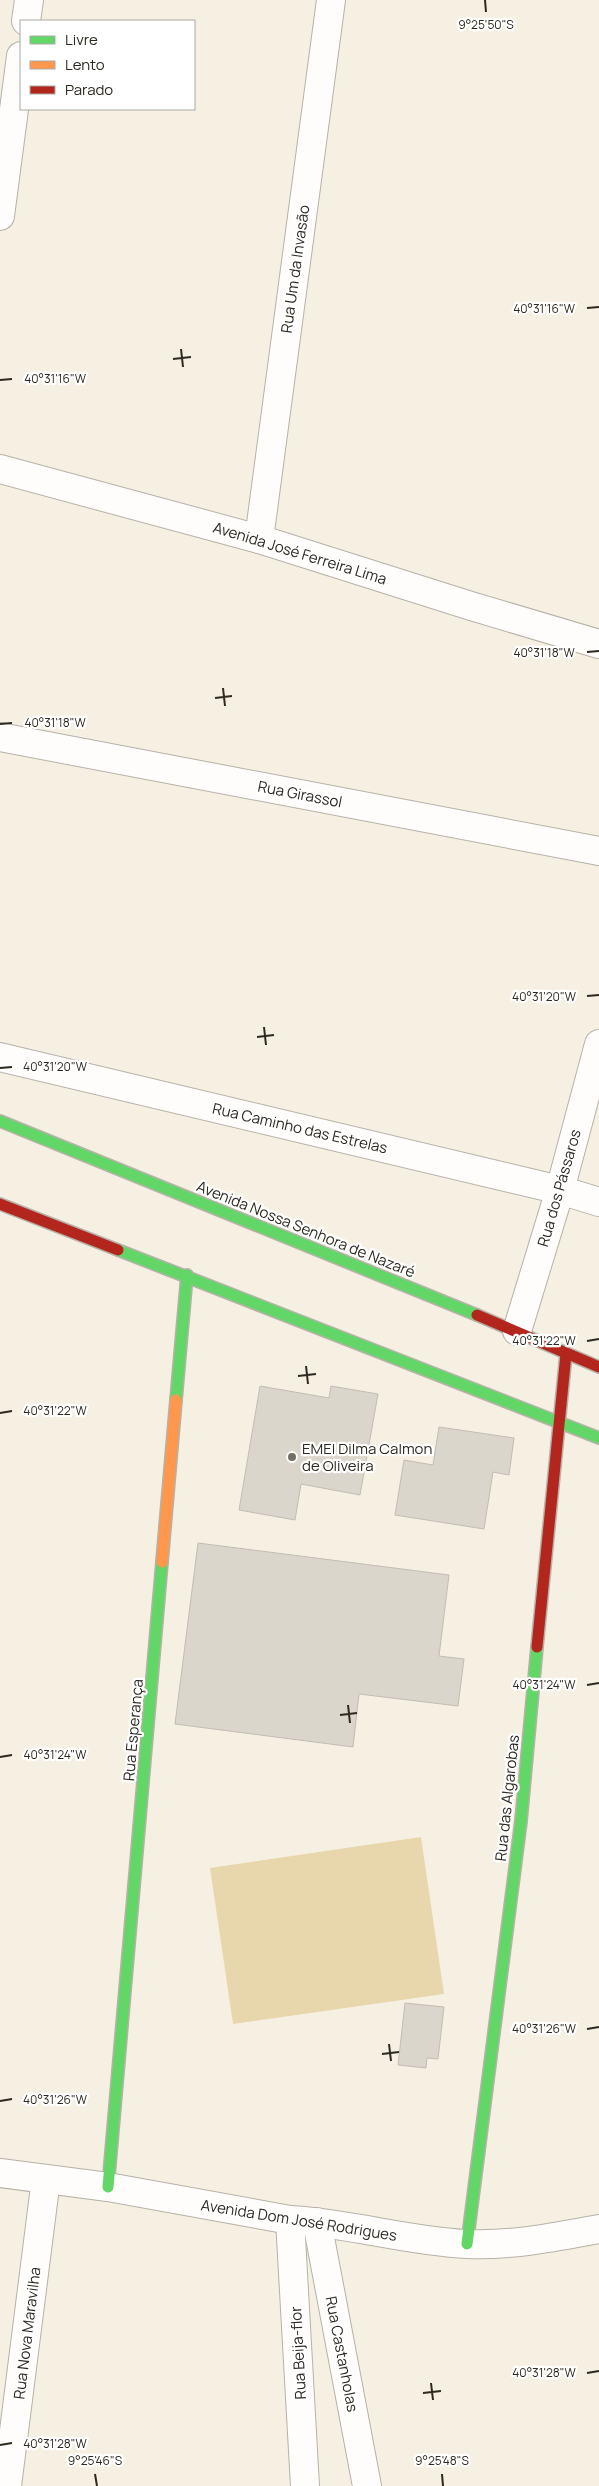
<svg xmlns="http://www.w3.org/2000/svg" width="599" height="2486" font-family="Manrope,sans-serif">
<style>
.green{fill:#e8d7ad}
.building{fill:#dad6cc;stroke:#c2bdb3}
.lines{fill:none;stroke-linecap:round;stroke-linejoin:round}
.street-casing{stroke:#b6b2a8;stroke-width:30}
.fast-casing{stroke:#b6b2a8;stroke-width:14}
.slow-casing{stroke:#b6b2a8;stroke-width:14}
.jam-casing{stroke:#b6b2a8;stroke-width:14}
.street{stroke:#fefdfb;stroke-width:28}
.fast{stroke:#63d668;stroke-width:11}
.slow{stroke:#ff974d;stroke-width:11}
.jam{stroke:#b3261e;stroke-width:11}
.ticks{fill:none;stroke:#2c2920;stroke-width:2}
.poi-dot{fill:#736f64;stroke:#fff;stroke-width:2}
.labels{text-anchor:middle;dominant-baseline:central;stroke-width:4.5;stroke-linejoin:round;paint-order:stroke}
.street-label{font-size:15px;fill:#2c2920;stroke:#fff}
.poi-label{font-size:15px;fill:#2c2920;stroke:#fff;text-anchor:start}
.ticks-label{font-size:12px;text-anchor:middle;fill:#2c2920;stroke:#fff;stroke-width:4.5;stroke-linejoin:round;paint-order:stroke}
</style>
<rect width="100%" height="100%" fill="#f6f0e3"/>
<polygon class="green" points="421,1837 444,1994 233,2024 210,1868"/>
<g class="building">
<polygon points="260,1386 329,1398 331,1386 378,1394 360,1495 301,1484 295,1520 239,1510"/>
<polygon points="439,1427 514,1438 509,1475 493,1472 484,1529 395,1515 404,1460 433,1465"/>
<polygon points="198,1543 449,1575 439,1656 464,1659 458,1706 359,1694 353,1747 175,1724"/>
<polygon points="405,2003 444,2007 438,2059 427,2058 426,2068 398,2065"/>
</g>
<g class="lines">
<g class="street-casing">
<g id="street">
<polyline points="26,21 29,0"/>
<polyline points="0,216 21,56"/>
<polyline points="0,469 259,539 471,606 599,644"/>
<polyline points="259,539 331,0"/>
<polyline points="0,737 599,851"/>
<polyline points="0,1057 560,1190 599,1202"/>
<polyline points="517,1331 560,1190 599,1044"/>
<path d="M0 2173 108 2187 290 2220C349 2223 407 2241 467 2244 512 2246 555 2237 599 2229"/>
<polyline points="290,2220 305,2486"/>
<polyline points="317,2222 367,2486"/>
<polyline points="7,2486 46,2179"/>
</g>
</g>
<g class="fast-casing">
<g id="fast">
<polyline points="0,1121 477,1315"/>
<polyline points="118,1250 599,1438"/>
<polyline points="176,1400 187,1275"/>
<polyline points="108,2187 162,1562"/>
<polyline points="467,2244 521,1821 537,1647"/>
</g>
</g>
<g class="slow-casing">
<polyline id="slow" points="162,1562 176,1400"/>
</g>
<g class="jam-casing">
<g id="jam">
<polyline points="0,1204 118,1250"/>
<polyline points="477,1315 599,1367"/>
<polyline points="537,1647 566,1354"/>
</g>
</g>
<use href="#street" class="street"/>
<use href="#fast" class="fast"/>
<use href="#slow" class="slow"/>
<use href="#jam" class="jam"/>
</g>
<path class="ticks" d="M485 0 486 12M587 308 599 307M181 349 183 367M173 359 191 357M0 380 12 379M587 652 599 651M223 688 225 706M215 698 232 696M0 724 12 723M587 996 599 995M264 1027 266 1045M257 1037 274 1035M0 1068 12 1067M587 1341 599 1339M306 1366 308 1384M298 1376 316 1374M0 1413 12 1411M587 1685 599 1683M348 1705 350 1723M340 1715 357 1713M0 1757 12 1755M587 2029 599 2027M389 2044 391 2061M382 2054 399 2052M0 2101 12 2099M587 2373 599 2371M431 2383 433 2400M423 2393 441 2391M0 2445 12 2443M95 2474 97 2486M442 2474 443 2486"/>
<circle class="poi-dot" cx="292" cy="1457" r="5"/>
<g class="labels">
<g class="street-label">
<text transform="translate(295 269) rotate(-82)">Rua Um da Invasão</text>
<text transform="translate(300 553) rotate(17)">Avenida José Ferreira Lima</text>
<text transform="translate(300 794) rotate(11)">Rua Girassol</text>
<text transform="translate(300 1128) rotate(13)">Rua Caminho das Estrelas</text>
<text transform="translate(559 1188) rotate(-74)">Rua dos Pássaros</text>
<text transform="translate(306 1229) rotate(22)">Avenida Nossa Senhora de Nazaré</text>
<text transform="translate(133 1730) rotate(-85)">Rua Esperança</text>
<text transform="translate(507 1798) rotate(-84)">Rua das Algarobas</text>
<text transform="translate(299 2220) rotate(9)">Avenida Dom José Rodrigues</text>
<text transform="translate(27 2333) rotate(-83)">Rua Nova Maravilha</text>
<text transform="translate(298 2353) rotate(-93)">Rua Beija-flor</text>
<text transform="translate(342 2354) rotate(79)">Rua Castanholas</text>
</g>
<g class="poi-label">
<text x="302" y="1448">EMEI Dilma Calmon<tspan x="302" dy="17">de Oliveira</tspan></text>
</g>
</g>
<g class="ticks-label">
<text x="486" y="29">9°25'50"S</text>
<text x="544" y="313">40°31'16"W</text>
<text x="55" y="383">40°31'16"W</text>
<text x="544" y="657">40°31'18"W</text>
<text x="55" y="727">40°31'18"W</text>
<text x="544" y="1001">40°31'20"W</text>
<text x="55" y="1071">40°31'20"W</text>
<text x="544" y="1345">40°31'22"W</text>
<text x="55" y="1415">40°31'22"W</text>
<text x="544" y="1689">40°31'24"W</text>
<text x="55" y="1759">40°31'24"W</text>
<text x="544" y="2033">40°31'26"W</text>
<text x="55" y="2104">40°31'26"W</text>
<text x="544" y="2377">40°31'28"W</text>
<text x="55" y="2448">40°31'28"W</text>
<text x="95" y="2465">9°25'46"S</text>
<text x="442" y="2465">9°25'48"S</text>
</g>
<rect x="20" y="20" width="175" height="90" fill="#ffffff" stroke="#aba9a6"/>
<rect x="30" y="36" width="25" height="8" fill="#63d668" stroke="#aba9a6"/>
<text x="65" y="45" font-size="15" fill="#2c2920">Livre</text>
<rect x="30" y="61" width="25" height="8" fill="#ff974d" stroke="#aba9a6"/>
<text x="65" y="70" font-size="15" fill="#2c2920">Lento</text>
<rect x="30" y="86" width="25" height="8" fill="#b3261e" stroke="#aba9a6"/>
<text x="65" y="95" font-size="15" fill="#2c2920">Parado</text>
</svg>
